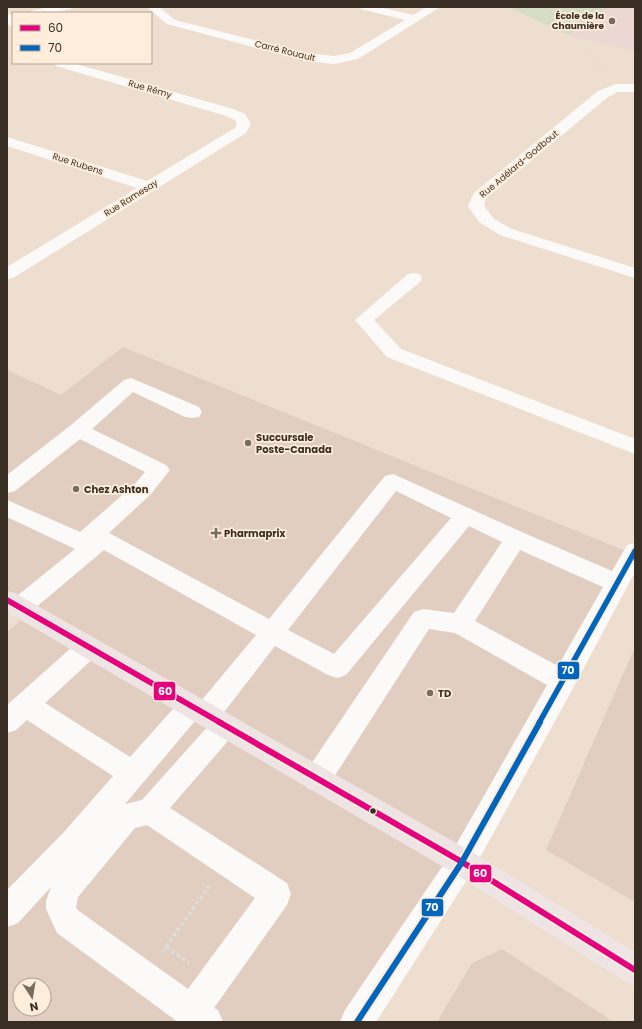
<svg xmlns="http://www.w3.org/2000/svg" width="642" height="1029" font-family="Poppins,sans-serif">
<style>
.commercial{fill:#e1cec1;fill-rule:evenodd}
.education{fill:#ecd7d3}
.green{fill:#d5dec3}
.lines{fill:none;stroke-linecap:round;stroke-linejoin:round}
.path-far1{stroke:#e1dbd7;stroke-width:1.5;stroke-dasharray:1.5 1;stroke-linecap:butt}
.path{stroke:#e1dbd7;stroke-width:3.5;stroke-dasharray:4 2.5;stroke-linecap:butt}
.minor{fill:#fcfaf8;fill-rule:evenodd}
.major{fill:#eee4e3;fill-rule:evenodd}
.bus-1-far1-casing{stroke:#ffeddc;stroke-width:8}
.bus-1-casing{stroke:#ffeddc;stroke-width:10}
.bus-2-far1-casing{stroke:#ffeddc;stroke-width:8}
.bus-2-casing{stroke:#ffeddc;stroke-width:10}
.bus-1-far1{stroke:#e5007d;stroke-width:5.5}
.bus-1{stroke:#e5007d;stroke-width:6}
.bus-2-far1{stroke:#0065bd;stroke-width:5.5}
.bus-2{stroke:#0065bd;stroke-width:6}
.poi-dot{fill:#786c5f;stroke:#ffeddc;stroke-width:1.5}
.bus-dot{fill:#392e23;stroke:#ffeddc;stroke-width:1.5}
.labels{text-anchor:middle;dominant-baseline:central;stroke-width:3.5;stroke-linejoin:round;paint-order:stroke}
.far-poi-label{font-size:9px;font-weight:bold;fill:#392e23;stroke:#ffeddc;text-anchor:end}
.far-street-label{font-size:9px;fill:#392e23;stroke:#ffeddc}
.poi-label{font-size:10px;font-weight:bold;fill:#392e23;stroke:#ffeddc;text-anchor:start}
.line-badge{stroke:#ffeddc;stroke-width:1.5}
.badge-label{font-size:11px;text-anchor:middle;font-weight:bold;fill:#fff}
</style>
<rect width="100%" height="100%" fill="#eedecf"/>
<g class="commercial">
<path d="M123 347 633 554 357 1022H7V632L29 613 7 600V370L61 395ZM20 985H44V1009H20Z"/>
<polygon points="635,647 635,902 546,850"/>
<polygon points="502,949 614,1022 437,1022 472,963"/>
</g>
<polygon class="education" points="608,7 635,7 635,51 569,35"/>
<polygon class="green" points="508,7 608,7 569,35"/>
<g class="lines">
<g class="path-far1">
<polyline points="535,7 564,22 605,74"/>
<polyline points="568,25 582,29 591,37 635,47"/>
</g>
<g class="path">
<polyline points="166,947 189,963"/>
<polyline points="162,952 210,885"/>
</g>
<g class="minor">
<polygon points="49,7 72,7 71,9 53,13 29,13 31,11"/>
<polygon points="147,7 159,7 175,20 305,53 334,56 350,53 405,20 361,9 360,7 379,7 413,15 427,7 440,7 358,59 334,64 305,61 167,24"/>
<path d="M7 13C15 15 13 21 13 27 5 25 7 19 7 13Z"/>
<polygon points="54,63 73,63 233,109 245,114 251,124 246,133 13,278 7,279 7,267 137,188 7,146 7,137 147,181 235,128 237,124 235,120 223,115 56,66"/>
<polygon points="616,84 635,84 635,92 618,92 608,97 486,198 484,206 494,219 512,229 635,268 635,278 500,235 479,222 468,206 474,193 598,91"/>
<polygon points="414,273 420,274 422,278 420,282 374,320 401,349 635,439 635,454 387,357 355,320 408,274"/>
<path d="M131 378 199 407 202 412 199 417 192 418 185 417 133 392 92 429 166 465 170 470 151 494 109 533 269 619 385 476 393 474 524 533 612 571 627 545 635 543V572L572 690 472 872 376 1022H340L345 1010 452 852 547 685 455 633 429 629 327 788 317 792 307 788 303 779 307 770 414 612 423 609 454 613 502 542 469 526 346 675 337 678 328 675 275 646 221 716 225 714 234 718 238 726 234 734 170 808 287 883 291 894 287 905 214 1008 218 1010 223 1022H178L57 933 46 909V901L51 887 18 923 7 927V890L64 832 113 776 27 720 16 730 7 733V705L80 640 89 637 98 640 101 647 98 654 45 703 130 757 182 699 191 696 200 699 201 701 256 635 104 550 28 614 20 616 12 614 8 607 12 600 75 549 7 517V500L80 532 135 484 145 472 80 439 15 491 7 493V475L71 425 124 380ZM396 491 451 518 334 654 288 630ZM520 550 603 587 558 666 475 621ZM195 721 197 723 206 726 209 725 142 800 125 804ZM147 825 255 898 188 989 79 911 76 908 78 897 135 828Z"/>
</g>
<polygon class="major" points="7,591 15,593 472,852 635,952 635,986 624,981 452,872 7,612"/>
<g class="bus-1-far1-casing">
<polyline id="bus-1-far1" points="7,600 221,723"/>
</g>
<g class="bus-1-casing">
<polyline id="bus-1" points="219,722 462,862 635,970"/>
</g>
<g class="bus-2-far1-casing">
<polyline id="bus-2-far1" points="539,723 635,551"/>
</g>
<g class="bus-2-casing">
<polyline id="bus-2" points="357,1022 462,862 540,722"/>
</g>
<use href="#bus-1-far1" class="bus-1-far1"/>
<use href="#bus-1" class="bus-1"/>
<use href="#bus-2-far1" class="bus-2-far1"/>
<use href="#bus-2" class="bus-2"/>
</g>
<g class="poi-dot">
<circle cx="612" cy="21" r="4"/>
<circle cx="248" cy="443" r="4"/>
<circle cx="76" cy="489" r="4"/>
<path d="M214 527h4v4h4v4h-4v4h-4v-4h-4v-4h4z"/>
<circle cx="430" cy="693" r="4"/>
</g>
<circle class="bus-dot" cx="373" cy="811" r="3.5"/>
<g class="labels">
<g class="far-poi-label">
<text x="604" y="16">École de la<tspan x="604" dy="10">Chaumière</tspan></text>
</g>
<g class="far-street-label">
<text transform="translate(285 51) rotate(14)">Carré Rouault</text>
<text transform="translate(150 89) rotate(16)">Rue Rémy</text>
<text transform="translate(78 164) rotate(18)">Rue Rubens</text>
<text transform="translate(519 164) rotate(-40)">Rue Adélard-Godbout</text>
<text transform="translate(131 198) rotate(-32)">Rue Ramesay</text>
</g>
<g class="poi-label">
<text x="256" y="437">Succursale<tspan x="256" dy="12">Poste-Canada</tspan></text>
<text x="84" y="489">Chez Ashton</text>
<text x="224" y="533">Pharmaprix</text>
<text x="438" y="693">TD</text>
</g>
</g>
<g class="line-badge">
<rect x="557" y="661" width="23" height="19" rx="4" fill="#0065bd"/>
<rect x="153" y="681" width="23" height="20" rx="4" fill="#e5007d"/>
<rect x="469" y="864" width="23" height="19" rx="4" fill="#e5007d"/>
<rect x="421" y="898" width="23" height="19" rx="4" fill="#0065bd"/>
</g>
<g class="badge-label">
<text x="568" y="674">70</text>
<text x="165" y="695">60</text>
<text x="480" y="877">60</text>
<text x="432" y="911">70</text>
</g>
<rect width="642" height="1029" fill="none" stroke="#392e23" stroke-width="16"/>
<rect x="12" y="12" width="140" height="52" fill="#ffeddc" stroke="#b0a192"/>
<rect x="20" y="25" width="20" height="6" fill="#e5007d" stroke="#b0a192"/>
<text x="48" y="32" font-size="12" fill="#392e23">60</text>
<rect x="20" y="45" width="20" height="6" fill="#0065bd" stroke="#b0a192"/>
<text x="48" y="52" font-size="12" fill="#392e23">70</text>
<g transform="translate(32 997) rotate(168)"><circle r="19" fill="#ffeddc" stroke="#b0a192"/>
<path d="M0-3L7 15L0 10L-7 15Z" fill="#786c5f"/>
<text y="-6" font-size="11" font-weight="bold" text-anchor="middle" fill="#392e23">N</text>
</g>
</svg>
